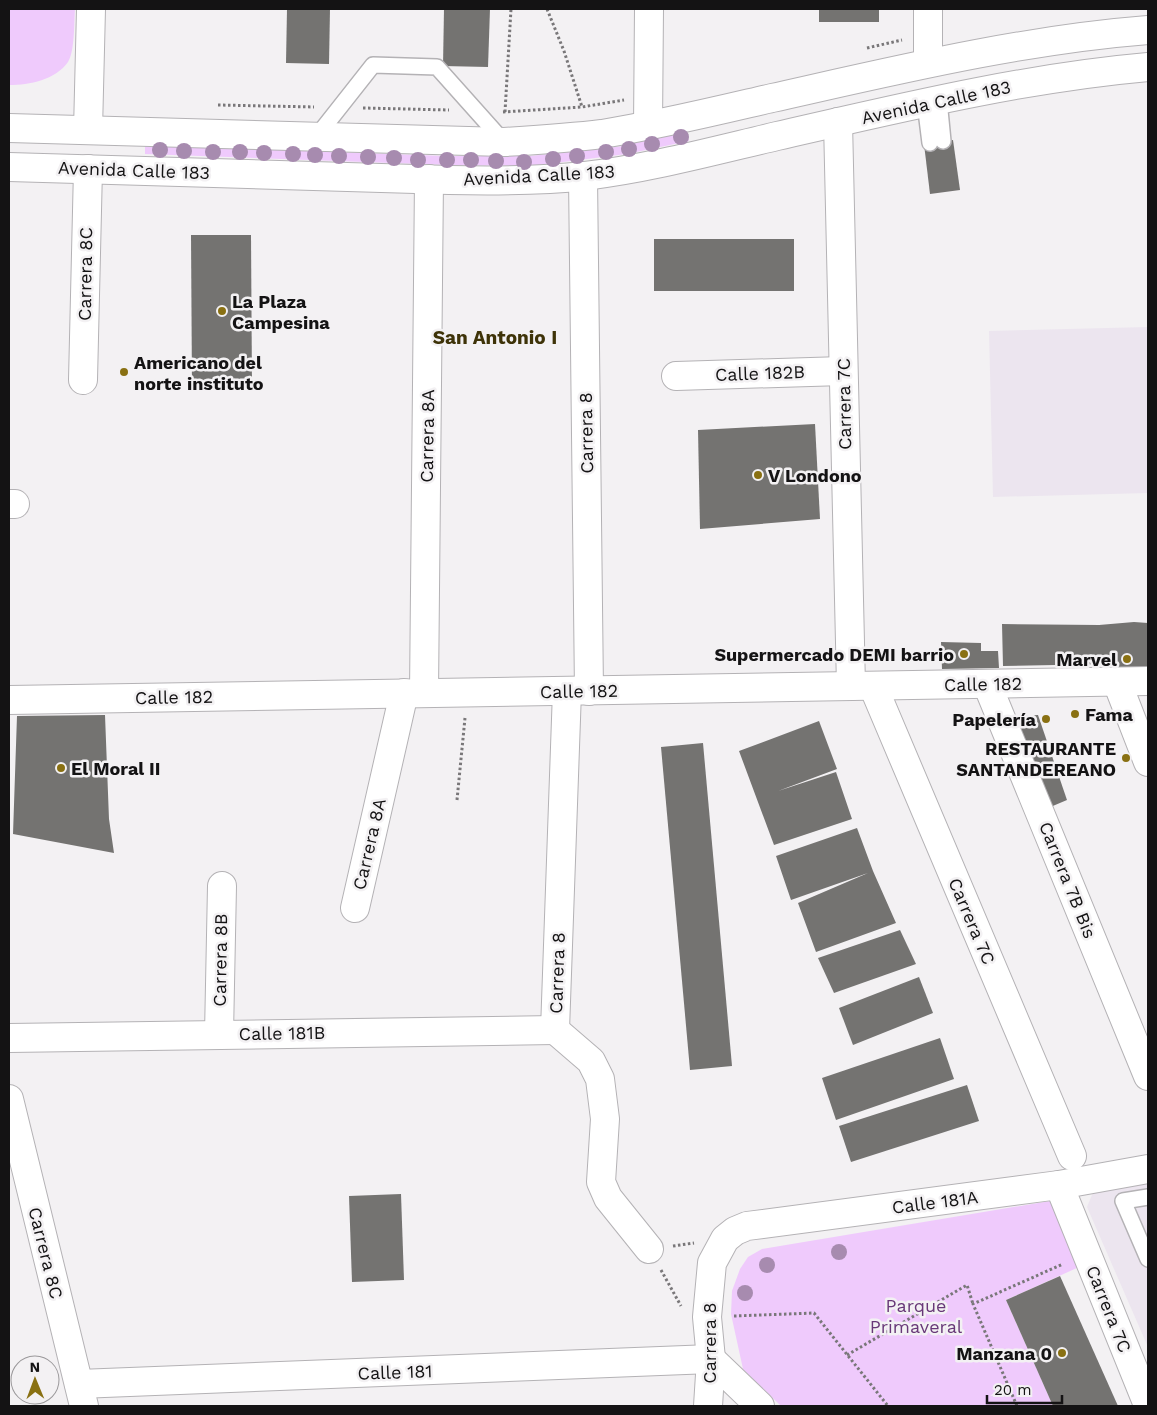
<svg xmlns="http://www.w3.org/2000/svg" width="1157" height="1415" font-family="'Work Sans',sans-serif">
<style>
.built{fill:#ece5ef}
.green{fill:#efcafc}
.building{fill:#747371}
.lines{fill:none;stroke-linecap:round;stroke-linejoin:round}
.lane-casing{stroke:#b4b2b5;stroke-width:18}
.street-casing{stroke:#b4b2b5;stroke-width:30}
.primary-casing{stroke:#b4b2b5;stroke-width:30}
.path{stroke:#797779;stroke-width:3;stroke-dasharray:2.5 2.5;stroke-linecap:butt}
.lane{stroke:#fff;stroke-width:15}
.street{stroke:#fff;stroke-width:28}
.primary{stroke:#fff;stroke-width:28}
.tree{fill:#a78baf}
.poi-dot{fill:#897012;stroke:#f3f1f3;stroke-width:2}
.labels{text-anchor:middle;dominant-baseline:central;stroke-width:5;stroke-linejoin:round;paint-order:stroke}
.street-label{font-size:18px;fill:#141314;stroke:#f3f1f3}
.poi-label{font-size:18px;font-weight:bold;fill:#141314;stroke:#f3f1f3;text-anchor:start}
.park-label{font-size:18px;fill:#683878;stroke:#f3f1f3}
.neighbourhood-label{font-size:19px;font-weight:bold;fill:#3e3308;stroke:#f3f1f3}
</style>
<rect width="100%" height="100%" fill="#f3f1f3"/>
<g class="built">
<polygon points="1148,327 1148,493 993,497 989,331"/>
<polygon points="1148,1179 1148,1347 1087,1207 1094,1190"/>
</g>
<g class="green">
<path d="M9 9H75C74 22 75 51 68 62 55 80 30 85 9 85Z"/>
<polygon points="685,131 689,141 627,154 531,166 447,165 145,154 145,145 446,156 530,156 624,146"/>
<polygon points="1050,1201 1079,1267 1006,1300 1053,1406 781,1406 743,1369 731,1314 732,1291 740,1269 748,1257 762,1249"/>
</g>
<g class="building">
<polygon points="287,9 330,9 329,64 286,63"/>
<polygon points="444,9 490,9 488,67 443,66"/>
<rect x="819" y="9" width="60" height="13"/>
<polygon points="953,140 960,190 930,194 924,144"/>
<polygon points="191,235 251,235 252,388 192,388"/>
<rect x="654" y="239" width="140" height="52"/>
<polygon points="815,424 820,519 700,529 698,430"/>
<polygon points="1134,622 1148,623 1148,667 1109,669 1107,664 1003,666 1002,624 1099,625"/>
<polygon points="941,642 981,643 981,651 998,651 999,668 942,669"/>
<polygon points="105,715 109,819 114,853 13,834 17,716"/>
<polygon points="1038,715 1067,800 1048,808 1011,716"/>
<polygon points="819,721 837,769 778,791 836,772 852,819 774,845 739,751"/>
<polygon points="703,743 732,1066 690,1070 661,747"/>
<polygon points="857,828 873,871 896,923 816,952 798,903 868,873 791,900 776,856"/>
<polygon points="900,930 916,964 834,993 818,958"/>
<polygon points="919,977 933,1013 853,1045 839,1008"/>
<polygon points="940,1038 954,1079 836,1120 822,1078"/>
<polygon points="967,1085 979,1121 851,1162 839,1126"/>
<polygon points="401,1194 404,1280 352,1282 349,1196"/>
<polygon points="1060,1276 1118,1406 1053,1406 1006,1300"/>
</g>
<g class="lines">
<g class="lane-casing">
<g id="lane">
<polyline points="939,100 943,141"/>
<polyline points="925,103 930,143"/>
<polyline points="317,136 373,65 437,67 504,142"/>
<polyline points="1148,1197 1123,1201 1148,1259"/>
</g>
</g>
<g class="street-casing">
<g id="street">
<polyline points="928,63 928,9"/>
<polyline points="838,122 851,686"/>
<polyline points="648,126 649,9"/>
<polyline points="88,130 91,9"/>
<polyline points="583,176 589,691"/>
<polyline points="676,376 843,371"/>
<polyline points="83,380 88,169"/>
<polyline points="9,504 15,504"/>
<polyline points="1117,682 1148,762"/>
<polyline points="987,684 1148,1076"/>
<polyline points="873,686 1072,1156"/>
<polyline points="424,693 429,179"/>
<polyline points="9,700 1148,681"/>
<polyline points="355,908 404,693"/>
<polyline points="555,1030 567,691"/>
<polyline points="555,1030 591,1061 600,1079 605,1119 601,1182 608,1198 649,1249"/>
<polyline points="219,1034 222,886"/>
<polyline points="9,1038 555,1030"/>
<polyline points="9,1099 84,1406"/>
<polyline points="1059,1185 1148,1405"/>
<polyline points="79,1384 711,1359 760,1406"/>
<polyline points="708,1406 711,1359 707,1317 712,1263 725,1239 735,1231 747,1226 1059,1185 1148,1169"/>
</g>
</g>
<g class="primary-casing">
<g id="primary">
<path d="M9 128 504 142C537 140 570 138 602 134 659 125 716 111 772 98 897 70 1021 40 1148 30"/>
<path d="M9 167 449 180C494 181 540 181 585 176 650 168 713 151 777 136 900 108 1023 78 1148 67"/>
</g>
</g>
<g class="path">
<polyline points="547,9 564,51 582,107"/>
<polyline points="867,48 902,40"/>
<polyline points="218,105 314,107"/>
<polyline points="363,108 449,110"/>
<polyline points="503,112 582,107 624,100"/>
<polyline points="505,112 511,9"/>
<polyline points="457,800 465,718"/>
<polyline points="673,1246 694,1243"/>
<polyline points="661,1270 681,1306"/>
<polyline points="734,1316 814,1313 888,1406"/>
<polyline points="847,1355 967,1285 973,1304"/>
<polyline points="1017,1406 973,1304 1063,1264"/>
</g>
<use href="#lane" class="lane"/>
<use href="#street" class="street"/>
<use href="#primary" class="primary"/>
</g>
<g class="tree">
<circle cx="681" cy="137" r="8"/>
<circle cx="652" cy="144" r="8"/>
<circle cx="629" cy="149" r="8"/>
<circle cx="160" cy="150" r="8"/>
<circle cx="184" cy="151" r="8"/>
<circle cx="213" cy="152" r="8"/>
<circle cx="240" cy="152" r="8"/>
<circle cx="606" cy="152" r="8"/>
<circle cx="264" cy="153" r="8"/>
<circle cx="293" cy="154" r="8"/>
<circle cx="315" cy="155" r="8"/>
<circle cx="339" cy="156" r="8"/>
<circle cx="577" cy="156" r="8"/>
<circle cx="368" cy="157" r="8"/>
<circle cx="394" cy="158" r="8"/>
<circle cx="553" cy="159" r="8"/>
<circle cx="418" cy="160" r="8"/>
<circle cx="447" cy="160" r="8"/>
<circle cx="471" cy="160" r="8"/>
<circle cx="496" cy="161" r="8"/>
<circle cx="524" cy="162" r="8"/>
<circle cx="839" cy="1252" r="8"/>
<circle cx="767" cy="1265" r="8"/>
<circle cx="745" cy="1293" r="8"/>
</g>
<g class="poi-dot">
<circle cx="222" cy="311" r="5"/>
<circle cx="124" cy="372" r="5"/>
<circle cx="758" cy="475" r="5"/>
<circle cx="964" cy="654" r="5"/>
<circle cx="1127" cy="659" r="5"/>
<circle cx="1075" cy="714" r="5"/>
<circle cx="1046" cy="719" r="5"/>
<circle cx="1126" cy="758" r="5"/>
<circle cx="61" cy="768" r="5"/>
<circle cx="1062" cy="1353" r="5"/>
</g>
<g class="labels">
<g class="street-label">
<text transform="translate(936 102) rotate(-12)">Avenida Calle 183</text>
<text transform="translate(134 170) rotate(2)">Avenida Calle 183</text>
<text transform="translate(539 175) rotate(-3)">Avenida Calle 183</text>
<text transform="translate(85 274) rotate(-89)">Carrera 8C</text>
<text transform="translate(760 373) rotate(-2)">Calle 182B</text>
<text transform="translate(844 404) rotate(-91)">Carrera 7C</text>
<text transform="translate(586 433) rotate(-91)">Carrera 8</text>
<text transform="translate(427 436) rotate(-89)">Carrera 8A</text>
<text transform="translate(983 684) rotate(-1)">Calle 182</text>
<text transform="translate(579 691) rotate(-1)">Calle 182</text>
<text transform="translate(174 697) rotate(-1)">Calle 182</text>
<text transform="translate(369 844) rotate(-77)">Carrera 8A</text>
<text transform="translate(1068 880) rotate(68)">Carrera 7B Bis</text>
<text transform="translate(972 921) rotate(67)">Carrera 7C</text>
<text transform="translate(220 960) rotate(-89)">Carrera 8B</text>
<text transform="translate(557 973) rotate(-88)">Carrera 8</text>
<text transform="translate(282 1033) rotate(-1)">Calle 181B</text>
<text transform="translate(935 1202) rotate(-7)">Calle 181A</text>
<text transform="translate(46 1253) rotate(76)">Carrera 8C</text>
<text transform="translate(1109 1309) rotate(68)">Carrera 7C</text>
<text transform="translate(709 1343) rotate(-90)">Carrera 8</text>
<text transform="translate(395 1372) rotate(-2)">Calle 181</text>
</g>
<g class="poi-label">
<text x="232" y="301">La Plaza<tspan x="232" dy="21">Campesina</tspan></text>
<text x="134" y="362">Americano del<tspan x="134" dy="21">norte instituto</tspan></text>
<text x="768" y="475">V Londono</text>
<text x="954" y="654" text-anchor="end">Supermercado DEMI barrio</text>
<text x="1117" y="659" text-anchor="end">Marvel</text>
<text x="1085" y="714">Fama</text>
<text x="1036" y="719" text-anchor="end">Papelería</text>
<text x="1116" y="748" text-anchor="end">RESTAURANTE<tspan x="1116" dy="21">SANTANDEREANO</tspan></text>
<text x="71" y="768">El Moral II</text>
<text x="1052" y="1353" text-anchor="end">Manzana 0</text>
</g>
<g class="park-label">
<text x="916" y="1305">Parque<tspan x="916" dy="21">Primaveral</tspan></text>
</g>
<g class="neighbourhood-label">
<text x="495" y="337">San Antonio I</text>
</g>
</g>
<rect width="1157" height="1415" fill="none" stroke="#141314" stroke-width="20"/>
<g transform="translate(35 1380) rotate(359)"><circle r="24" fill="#f3f1f3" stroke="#9a989a"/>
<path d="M0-4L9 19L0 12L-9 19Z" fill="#897012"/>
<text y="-8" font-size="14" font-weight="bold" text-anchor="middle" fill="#141314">N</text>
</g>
<path d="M987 1395v8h75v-8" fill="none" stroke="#141314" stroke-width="2.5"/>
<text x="994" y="1395" font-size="15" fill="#141314" stroke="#f3f1f3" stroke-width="4" paint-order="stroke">20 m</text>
</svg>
